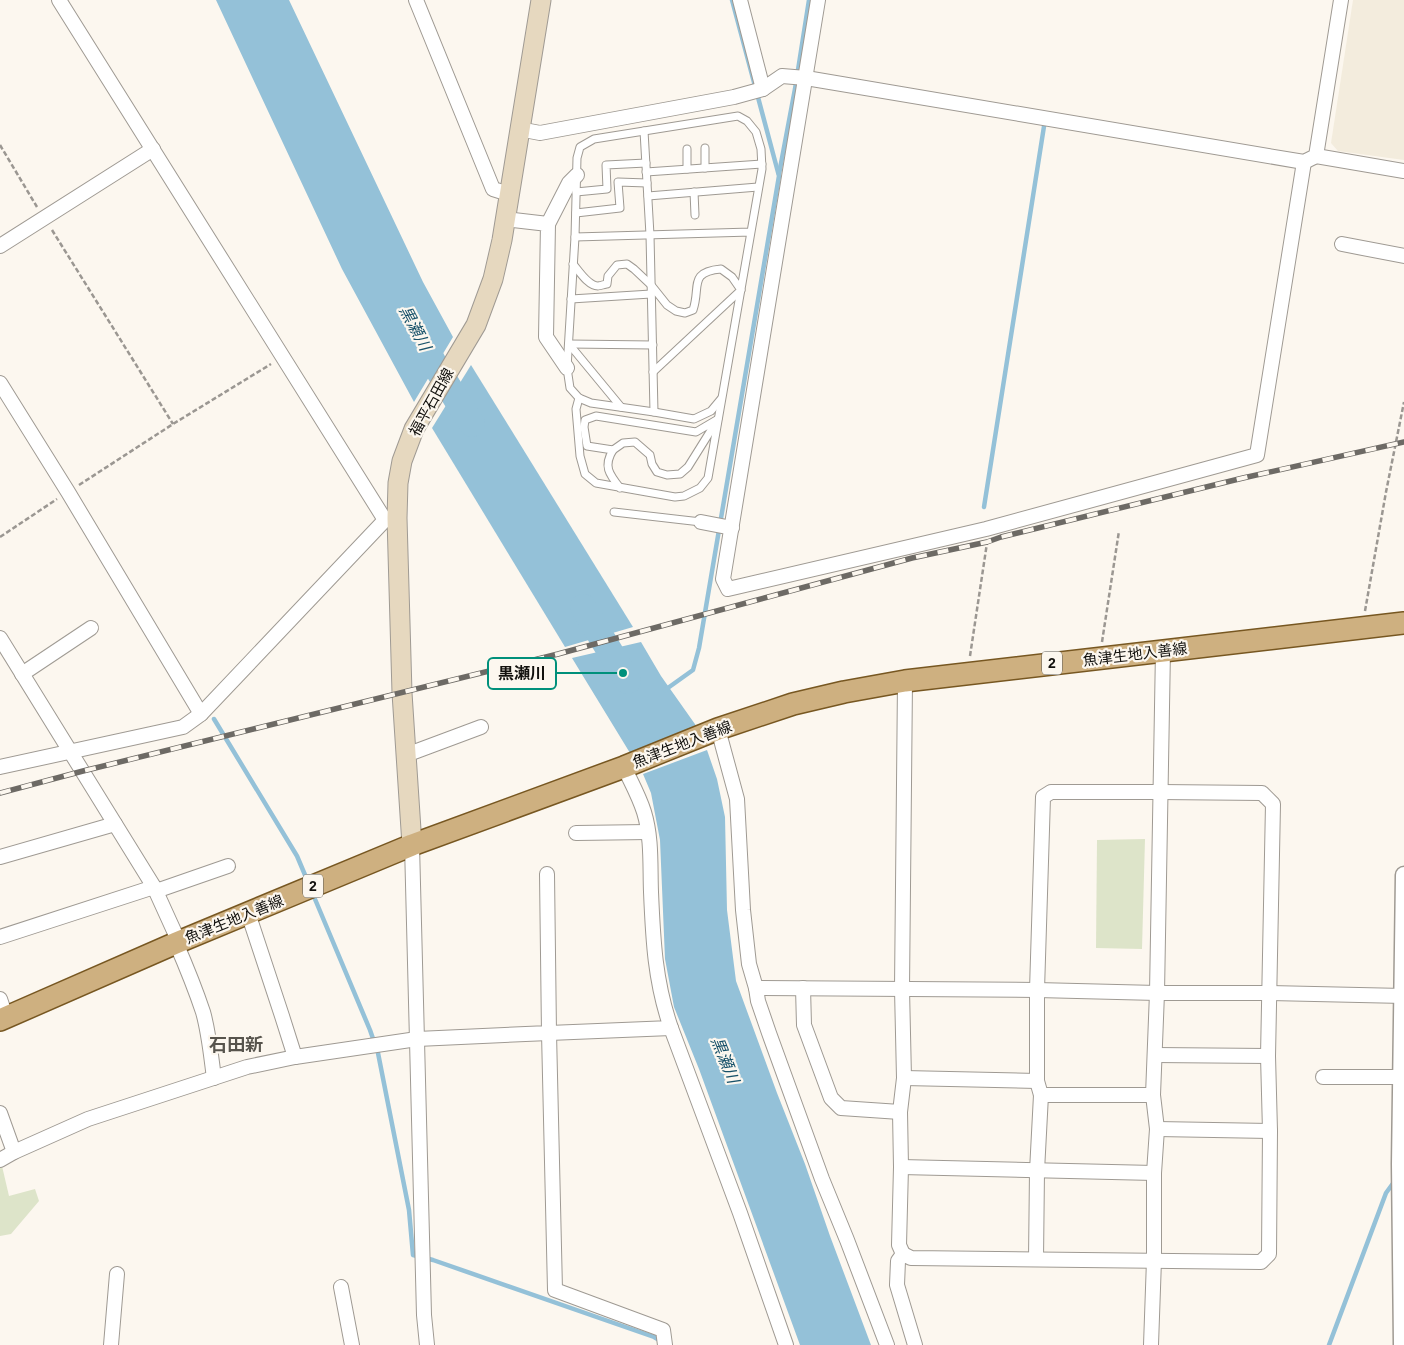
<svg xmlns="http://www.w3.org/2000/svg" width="1404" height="1345" font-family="Arial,'Noto Sans JP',sans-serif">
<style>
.built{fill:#f3ecdd}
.green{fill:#dde4c9}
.water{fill:#94c1d8}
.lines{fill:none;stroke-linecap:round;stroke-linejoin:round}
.stream{stroke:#94c1d8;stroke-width:4.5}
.river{stroke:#94c1d8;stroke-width:26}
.service-casing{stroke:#9f9a93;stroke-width:9}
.minor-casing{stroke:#9f9a93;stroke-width:16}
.tertiary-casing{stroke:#9f9a93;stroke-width:19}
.secondary-casing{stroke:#9f9a93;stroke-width:21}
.primary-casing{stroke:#775721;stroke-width:24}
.path{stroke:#9b9792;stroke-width:2.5;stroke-dasharray:5 2.5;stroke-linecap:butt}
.service{stroke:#fff;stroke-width:7}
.minor{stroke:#fff;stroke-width:14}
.tertiary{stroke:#fff;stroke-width:16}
.secondary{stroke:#e6d8bf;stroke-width:19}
.primary{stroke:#ceb080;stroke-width:21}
.rail-casing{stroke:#6d6a65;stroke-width:5.5}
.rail{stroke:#fcf7ef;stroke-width:4;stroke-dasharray:11;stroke-linecap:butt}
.labels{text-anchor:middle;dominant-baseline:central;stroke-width:4.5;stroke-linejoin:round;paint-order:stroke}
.shield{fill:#fcf7ef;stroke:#585652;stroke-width:1}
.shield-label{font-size:14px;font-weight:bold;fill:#12110e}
.street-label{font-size:15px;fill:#12110e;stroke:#fcf7ef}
.water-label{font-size:16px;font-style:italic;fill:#175169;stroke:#fcf7ef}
.quarter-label{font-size:18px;font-weight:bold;fill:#57544d;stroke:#fcf7ef}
.leader{fill:none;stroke:#00907b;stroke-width:2}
.callout-dot{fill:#00907b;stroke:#fcf7ef;stroke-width:2}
.callout{fill:#fcf7ef;stroke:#00907b;stroke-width:2}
.callout-label{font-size:16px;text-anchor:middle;font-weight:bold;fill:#12110e}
</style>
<rect width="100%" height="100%" fill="#fcf7ef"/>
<polygon class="built" points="1353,0 1404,0 1404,160 1338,151 1331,143"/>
<g class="green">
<polygon points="1145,839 1142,949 1096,948 1097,840"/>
<polygon points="2,1166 9,1196 35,1189 39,1201 11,1234 0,1236 0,1167"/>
</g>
<g class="water">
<polygon points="216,0 289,0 423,282 453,337 414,402 342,269"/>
<polygon points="471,365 633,627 565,647 432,428"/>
<polygon points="641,642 661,676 697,727 630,753 572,658"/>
<polygon points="707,750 717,779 725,817 727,910 736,981 777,1093 805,1164 830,1236 871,1345 800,1345 699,1069 674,1007 665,959 660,840 651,793 643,774"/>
</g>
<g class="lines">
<g class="stream">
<polyline points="779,174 795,89 809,0"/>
<polyline points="984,507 1045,120"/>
<polyline points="665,690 693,670 699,648 779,176 732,0"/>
<polyline points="214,719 297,856 308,882"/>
<polyline points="312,892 370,1030 378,1053 409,1210 413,1255 433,1260 654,1337 661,1341"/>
<polyline points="1329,1345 1386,1193 1394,1182"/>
</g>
<g class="river">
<polyline points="419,335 436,367 472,424"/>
<polyline points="583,607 628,681"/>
</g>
<g class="service-casing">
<g id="service">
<polyline points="644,131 650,235 654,412"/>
<polyline points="705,148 705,168"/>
<polyline points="687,149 687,169"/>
<polyline points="646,172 762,164"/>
<polyline points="576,192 607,189 606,165 646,163"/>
<polyline points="694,192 695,215"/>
<polyline points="648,196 758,187"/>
<polyline points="576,213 620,208 618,182 647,183"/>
<polyline points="575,237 567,368 570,388 579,398 591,403 654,412 694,419 711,411 721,399"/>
<path d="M573 264C579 271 588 286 598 286 599 286 606 284 607 284L608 276 617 265 627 264 634 269 651 285 667 305 676 311 685 313 693 310C701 287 688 272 721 269L732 277 741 290 653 372"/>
<polyline points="571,299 651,294"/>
<polyline points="569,344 653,345"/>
<polyline points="569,344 621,407"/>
<polyline points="579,398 576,409 580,456 585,474 596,483 675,497 684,496 700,488 708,478 762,169 761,149 756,132 747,121 738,116 594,139 580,147 577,158 575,237 751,232"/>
<polygon points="596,416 696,432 718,419 688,467 680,474 667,475 657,472 652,464 650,455 635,442 623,443 613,450 587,446 584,427 585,420"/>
<path d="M613 450C603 466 609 474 620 488"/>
<polyline points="614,512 701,522"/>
</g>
</g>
<g class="minor-casing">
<g id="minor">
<polyline points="59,0 385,520 397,518"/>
<polyline points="416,0 493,189 509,194"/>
<polyline points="740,0 763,89 782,76 806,78 1304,162 1316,156 1341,0"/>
<polyline points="818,0 723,579 728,589 986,529 1257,455 1304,162"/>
<polyline points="519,129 540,133 734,97 763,89"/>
<polyline points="1316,156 1404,171"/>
<polyline points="505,219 548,224 546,337 567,368"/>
<polyline points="548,224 569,183 577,175"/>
<polyline points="1342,244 1404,256"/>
<polyline points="0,246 153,149"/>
<polyline points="0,383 68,492 201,714"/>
<polyline points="701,522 732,528"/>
<polyline points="0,638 154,887 179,942"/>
<polyline points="22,674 91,628"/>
<polyline points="905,681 902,989 904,1078 900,1112 901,1167 899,1245 903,1254 898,1261 897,1285 915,1345"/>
<polyline points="718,729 737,799 743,910 749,964 756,988 1037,990 1157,993 1269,993 1404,996"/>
<polyline points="406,755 481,727"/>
<polyline points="0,767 183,727 201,714 385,520"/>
<path d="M624 767C631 782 639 796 644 812 652 838 650 866 651 892 653 940 655 982 671 1028L549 1033 555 1290 663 1330 665 1345"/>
<polyline points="576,833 648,832"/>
<polyline points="412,845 424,1315 427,1345"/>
<polyline points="0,857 115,824"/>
<polyline points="156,891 228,866"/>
<polyline points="248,913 282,1016 295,1057"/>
<polyline points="0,937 154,887"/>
<path d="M176 943C186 966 195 988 203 1012 209 1033 211 1056 214 1078"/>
<polyline points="756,988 758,1001 769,1033 822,1179 847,1240 887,1345"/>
<polyline points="803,988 804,1025 831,1098 841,1108 900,1112"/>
<polyline points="0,999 6,1017"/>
<polyline points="671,1028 740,1213 786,1345"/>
<polyline points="1155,1055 1268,1056"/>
<polyline points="1323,1077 1401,1077"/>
<polyline points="904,1078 1037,1081"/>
<polyline points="0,1113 14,1152"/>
<polyline points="1157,1129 1270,1131"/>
<polyline points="0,1160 14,1152 88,1119 247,1067 295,1057 417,1039 549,1033 547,874"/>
<polyline points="901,1167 1154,1173"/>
<polyline points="903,1254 911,1258 1261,1262 1269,1254 1270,1131 1268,1056 1273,804 1262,793 1160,792 1051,792 1043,797 1037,990 1037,1081 1041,1095 1153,1095"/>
<polyline points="1036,1259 1037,1171 1041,1095"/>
<polyline points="341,1287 352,1345"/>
<polyline points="111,1345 117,1274"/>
<polyline points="1151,1345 1154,1260 1154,1173 1157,1129 1153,1095 1157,993 1163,650"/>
</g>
</g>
<g class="tertiary-casing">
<polyline id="tertiary" points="1402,1345 1400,1164 1404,875"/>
</g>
<g class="secondary-casing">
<polyline id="secondary" points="412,845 402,693 397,518 398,483 402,461 414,429 476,325 493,279 502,240 541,0"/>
</g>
<g class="primary-casing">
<polyline id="primary" points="0,1020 176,943 412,845 624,767 718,729 793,704 844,692 905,681 1404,623"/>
</g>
<g class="path">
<polyline points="0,145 37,207"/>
<polyline points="52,230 173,424"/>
<polyline points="79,485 173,424 271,364"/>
<polyline points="0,537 57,499"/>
<polyline points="1365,611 1386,492 1404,402"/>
<polyline points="1102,642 1119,531"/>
<polyline points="970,656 987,543"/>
</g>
<use href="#service" class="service"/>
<use href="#minor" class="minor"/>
<use href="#tertiary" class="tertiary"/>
<use href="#secondary" class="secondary"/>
<use href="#primary" class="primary"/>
<g class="rail-casing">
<polyline id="rail" points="0,793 83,771 558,654 912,558 987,542 1001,537 1243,478 1404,442"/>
</g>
<use href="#rail" class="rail"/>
</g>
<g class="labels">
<g class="shield">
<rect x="1042" y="651.5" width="20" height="23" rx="4"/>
<rect x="303" y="874.5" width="20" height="23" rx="4"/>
</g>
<g class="shield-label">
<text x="1052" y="663">2</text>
<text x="313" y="886">2</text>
</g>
<g class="street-label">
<text transform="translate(431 402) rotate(-61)">福平石田線</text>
<text transform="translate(1135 654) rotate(-7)">魚津生地入善線</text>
<text transform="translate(682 744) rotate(-21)">魚津生地入善線</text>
<text transform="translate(234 919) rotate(-22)">魚津生地入善線</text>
</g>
<g class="water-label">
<text transform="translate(415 328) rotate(62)">黒瀬川</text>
<text transform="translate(725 1060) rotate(68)">黒瀬川</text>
</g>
<g class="quarter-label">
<text x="236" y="1045">石田新</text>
</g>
</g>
<path class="leader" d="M623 673L556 673"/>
<circle class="callout-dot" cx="623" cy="673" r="5"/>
<rect class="callout" x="488" y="658" width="68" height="31" rx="5"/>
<g class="callout-label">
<text x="522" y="679">黒瀬川</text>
</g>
</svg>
